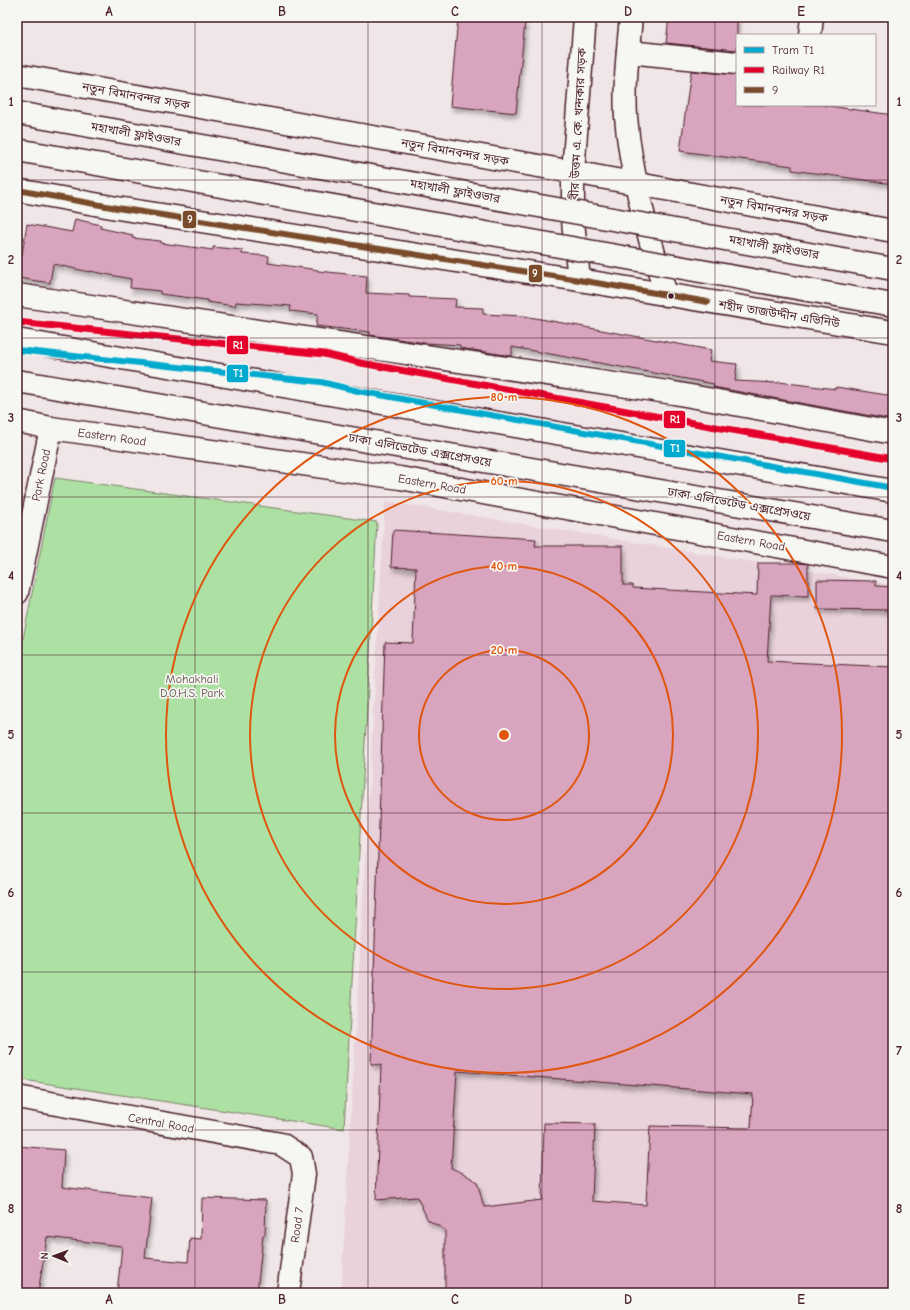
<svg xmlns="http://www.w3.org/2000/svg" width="910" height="1310" font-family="'Comic Neue','Noto Sans Bengali',sans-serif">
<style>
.built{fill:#e9d2db}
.green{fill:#ade1a3;stroke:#7c8067}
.building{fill:#d9a5be;stroke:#4a1f2b;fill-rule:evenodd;filter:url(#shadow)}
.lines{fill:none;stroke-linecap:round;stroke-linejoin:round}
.street-casing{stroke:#4a1f2b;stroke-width:25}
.primary-casing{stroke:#4a1f2b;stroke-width:25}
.highway-casing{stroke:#4a1f2b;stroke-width:25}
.street{stroke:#f6f6f2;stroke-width:22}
.primary{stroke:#f6f6f2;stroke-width:22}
.highway{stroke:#f6f6f2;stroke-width:22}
.highway-bridge-casing{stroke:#4a1f2b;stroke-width:25;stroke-linecap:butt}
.highway-bridge{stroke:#f6f6f2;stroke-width:22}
.bus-1-casing{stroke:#f6f6f2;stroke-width:9}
.bus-1{stroke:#7a4b2a;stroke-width:6}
.rail-1-casing{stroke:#f6f6f2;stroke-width:10}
.rail-1{stroke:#e4002b;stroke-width:7}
.tram-1-casing{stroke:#f6f6f2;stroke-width:9}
.tram-1{stroke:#00a9ce;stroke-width:6}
.grid{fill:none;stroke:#4a1f2b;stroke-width:1;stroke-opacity:0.55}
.ring{fill:none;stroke:#e0560e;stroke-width:2}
.bus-dot{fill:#4a1f2b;stroke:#f6f6f2;stroke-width:1.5}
.labels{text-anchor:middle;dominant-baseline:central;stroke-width:3.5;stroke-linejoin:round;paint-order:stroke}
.street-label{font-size:12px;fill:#4a1f2b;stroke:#f6f6f2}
.park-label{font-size:12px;fill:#635049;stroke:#f6f6f2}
.centre{fill:#e0560e;stroke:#f6f6f2;stroke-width:2}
.ring-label{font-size:12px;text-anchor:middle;font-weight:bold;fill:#e0560e;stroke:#f6f6f2;stroke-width:3.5;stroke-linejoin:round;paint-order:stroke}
.line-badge{stroke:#f6f6f2;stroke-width:1.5}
.badge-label{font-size:11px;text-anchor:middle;font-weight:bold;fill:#fff}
.neatline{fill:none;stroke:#4a1f2b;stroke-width:1.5}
.grid-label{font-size:13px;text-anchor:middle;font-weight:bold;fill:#4a1f2b}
</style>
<defs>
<filter id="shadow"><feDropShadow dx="2.5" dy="4.5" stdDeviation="2" flood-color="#0004"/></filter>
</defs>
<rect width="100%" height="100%" fill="#f0e6e8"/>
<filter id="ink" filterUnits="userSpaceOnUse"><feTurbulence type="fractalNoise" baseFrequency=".025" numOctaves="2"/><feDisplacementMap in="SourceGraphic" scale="8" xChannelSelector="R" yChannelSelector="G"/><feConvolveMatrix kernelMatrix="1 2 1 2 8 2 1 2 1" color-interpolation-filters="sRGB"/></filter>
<g filter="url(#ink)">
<polygon class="built" points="385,501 893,585 893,1293 341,1293"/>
<polygon class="green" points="55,478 377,522 344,1129 17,1079 17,669"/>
<g class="building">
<polygon points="458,17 470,17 525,22 516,113 450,106"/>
<polygon points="669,17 737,17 737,50 666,43"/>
<polygon points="691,71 737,75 737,105 822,105 893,115 893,184 792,170 792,166 680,151"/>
<polygon points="75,219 101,225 100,228 133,235 132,238 161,241 161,243 213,250 213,247 242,250 242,254 269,256 268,263 318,270 318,271 367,276 366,293 409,295 409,297 456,299 455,307 483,308 483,314 524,316 711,350 709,361 737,364 735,381 778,383 779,382 836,389 836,387 893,396 893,420 713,387 714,384 512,347 512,356 460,348 460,345 426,343 370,335 370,332 316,326 318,314 290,311 291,306 236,302 235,306 207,302 207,300 160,294 160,291 130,288 131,279 90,271 90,272 53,264 50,283 18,278 27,224 72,232"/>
<path d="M393 530 536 539 535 546H623V585H633V588L757 595 758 563H799L808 564V596L771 595 767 661 893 667V1293H445V1230L428 1220 417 1197 376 1200 381 1065 371 1064 385 642 413 643 416 568 391 567ZM457 1071 753 1094 751 1128 650 1126 646 1205 592 1201 595 1124 544 1123 542 1200 484 1207 477 1182 463 1173 451 1168Z"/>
<polygon points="817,580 876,581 876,586 893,587 893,610 817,609"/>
<polygon points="17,1146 64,1150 62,1187 152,1198 145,1258 188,1262 190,1238 201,1239 202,1198 266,1200 265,1235 263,1235 257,1293 117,1293 122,1246 47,1237 38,1293 17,1293"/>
</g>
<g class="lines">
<g class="street-casing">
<g id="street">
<polyline points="810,35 812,17"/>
<polyline points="628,52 737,63"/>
<polyline points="17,295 674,393 893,433"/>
<polyline points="17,421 51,428 400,478 893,567"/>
<polyline points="17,593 51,428"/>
<polyline points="17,1097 281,1144 301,1157 304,1174 288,1293"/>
</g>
</g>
<g class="primary-casing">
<g id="primary">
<path d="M631 17C628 50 624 84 626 117 631 178 649 237 666 295"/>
<polyline points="17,75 573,172 893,231"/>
<polyline points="17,190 117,208 579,280 893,332"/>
<polyline points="579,280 573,221 573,172 585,17"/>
</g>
</g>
<g class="highway-casing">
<g id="highway">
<polyline points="17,340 893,491"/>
<polyline points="17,381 893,531"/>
</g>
</g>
<use href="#street" class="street"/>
<use href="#primary" class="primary"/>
<use href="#highway" class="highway"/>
<g class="highway-bridge-casing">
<g id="highway-bridge">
<polyline points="17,113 893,269"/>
<polyline points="17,150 893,305"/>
</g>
</g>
<use href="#highway-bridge" class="highway-bridge"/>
<g class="bus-1-casing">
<polyline id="bus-1" points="17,190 117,208 579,280 708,302"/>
</g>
<use href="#bus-1" class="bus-1"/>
<g class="rail-1-casing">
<polyline id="rail-1" points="17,322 324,354 361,363 893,459"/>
</g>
<use href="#rail-1" class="rail-1"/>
<g class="tram-1-casing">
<polyline id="tram-1" points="17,350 321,382 358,391 893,488"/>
</g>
<use href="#tram-1" class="tram-1"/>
</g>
</g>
<path class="grid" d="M195 17V1293M368 17V1293M542 17V1293M715 17V1293M17 180H893M17 338H893M17 497H893M17 655H893M17 813H893M17 972H893M17 1130H893"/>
<g class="ring">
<circle cx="504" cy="735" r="85"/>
<circle cx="504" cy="735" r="169"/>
<circle cx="504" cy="735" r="254"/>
<circle cx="504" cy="735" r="338"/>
</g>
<circle class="bus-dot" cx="671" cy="296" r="3.5"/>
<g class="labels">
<g class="street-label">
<text transform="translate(136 96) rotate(10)">নতুন বিমানবন্দর সড়ক</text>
<text transform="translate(578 124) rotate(-87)">বীর উত্তম এ. কে. খন্দকার সড়ক</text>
<text transform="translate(136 134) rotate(10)">মহাখালী ফ্লাইওভার</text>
<text transform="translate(455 152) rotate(10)">নতুন বিমানবন্দর সড়ক</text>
<text transform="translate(455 191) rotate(10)">মহাখালী ফ্লাইওভার</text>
<text transform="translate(774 209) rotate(10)">নতুন বিমানবন্দর সড়ক</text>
<text transform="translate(774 247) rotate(10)">মহাখালী ফ্লাইওভার</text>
<text transform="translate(779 314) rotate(9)">শহীদ তাজউদ্দীন এভিনিউ</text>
<text transform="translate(112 437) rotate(8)">Eastern Road</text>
<text transform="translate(420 450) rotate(10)">ঢাকা এলিভেটেড এক্সপ্রেসওয়ে</text>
<text transform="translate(41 475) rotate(-78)">Park Road</text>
<text transform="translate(432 484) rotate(10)">Eastern Road</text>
<text transform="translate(739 504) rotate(10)">ঢাকা এলিভেটেড এক্সপ্রেসওয়ে</text>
<text transform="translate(751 541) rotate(10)">Eastern Road</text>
<text transform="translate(161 1123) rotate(10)">Central Road</text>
<text transform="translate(297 1225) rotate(-82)">Road 7</text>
</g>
<g class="park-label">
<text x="192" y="679">Mohakhali<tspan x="192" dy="14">D.O.H.S. Park</tspan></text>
</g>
</g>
<circle cx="504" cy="735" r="6" class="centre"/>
<g class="ring-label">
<text x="504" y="401">80 m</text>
<text x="504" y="485">60 m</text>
<text x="504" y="570">40 m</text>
<text x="504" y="654">20 m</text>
</g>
<g class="line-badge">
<rect x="182" y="210" width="15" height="19" rx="4" fill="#7a4b2a"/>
<rect x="528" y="264" width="15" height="19" rx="4" fill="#7a4b2a"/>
<rect x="226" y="335" width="23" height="20" rx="4" fill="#e4002b"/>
<rect x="226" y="364" width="23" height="19" rx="4" fill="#00a9ce"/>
<rect x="663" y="410" width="23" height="19" rx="4" fill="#e4002b"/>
<rect x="663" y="439" width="23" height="19" rx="4" fill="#00a9ce"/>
</g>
<g class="badge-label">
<text x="190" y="223">9</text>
<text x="535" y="277">9</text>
<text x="238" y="349">R1</text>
<text x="238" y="377">T1</text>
<text x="675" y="423">R1</text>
<text x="675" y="452">T1</text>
</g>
<rect width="910" height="1310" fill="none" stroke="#f6f6f2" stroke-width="44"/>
<rect x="736" y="34" width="140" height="72" fill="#f6f6f2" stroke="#b1a0a2"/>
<rect x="744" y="47" width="20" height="6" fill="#00a9ce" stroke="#b1a0a2"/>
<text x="772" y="54" font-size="12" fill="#4a1f2b">Tram T1</text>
<rect x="744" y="67" width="20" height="6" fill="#e4002b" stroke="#b1a0a2"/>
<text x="772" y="74" font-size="12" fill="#4a1f2b">Railway R1</text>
<rect x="744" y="87" width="20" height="6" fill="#7a4b2a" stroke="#b1a0a2"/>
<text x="772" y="94" font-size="12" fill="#4a1f2b">9</text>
<g transform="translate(54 1256) rotate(271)" stroke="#f6f6f2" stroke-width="3" paint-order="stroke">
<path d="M0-3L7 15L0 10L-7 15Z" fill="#4a1f2b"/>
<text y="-6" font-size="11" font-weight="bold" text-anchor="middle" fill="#4a1f2b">N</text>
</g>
<rect x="22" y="22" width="866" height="1266" class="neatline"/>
<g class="grid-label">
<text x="109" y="16">A</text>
<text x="282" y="16">B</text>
<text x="455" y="16">C</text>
<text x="628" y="16">D</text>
<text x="801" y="16">E</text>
<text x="11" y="106">1</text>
<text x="899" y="106">1</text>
<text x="11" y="264">2</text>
<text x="899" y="264">2</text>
<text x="11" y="422">3</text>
<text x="899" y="422">3</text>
<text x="11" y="580">4</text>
<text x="899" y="580">4</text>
<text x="11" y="739">5</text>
<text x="899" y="739">5</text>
<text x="11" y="897">6</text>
<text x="899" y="897">6</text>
<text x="11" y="1055">7</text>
<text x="899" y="1055">7</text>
<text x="11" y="1213">8</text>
<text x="899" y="1213">8</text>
<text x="109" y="1304">A</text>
<text x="282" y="1304">B</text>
<text x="455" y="1304">C</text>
<text x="628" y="1304">D</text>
<text x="801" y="1304">E</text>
</g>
</svg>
